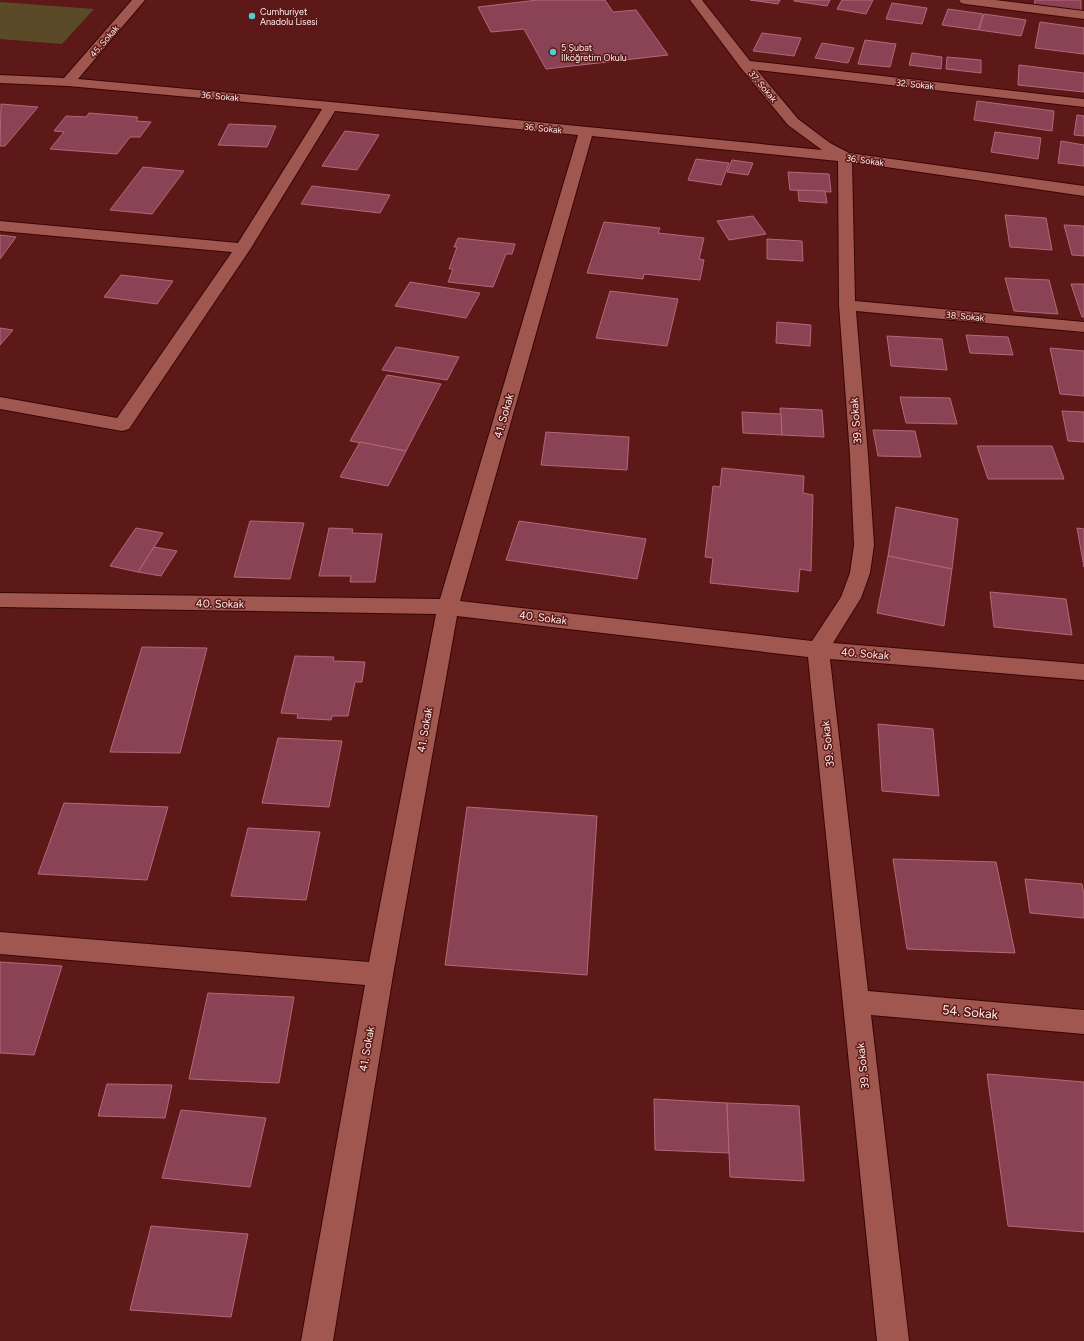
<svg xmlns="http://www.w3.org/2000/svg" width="1084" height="1341" font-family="Figtree,sans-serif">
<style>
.green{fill:#5a4a27}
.building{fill:#8a4355;stroke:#b36879}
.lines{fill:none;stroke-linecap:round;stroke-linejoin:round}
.street-casing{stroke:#380606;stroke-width:2}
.street{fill:#a05750;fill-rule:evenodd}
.poi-dot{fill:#52cbd9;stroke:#5c1917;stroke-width:1.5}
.labels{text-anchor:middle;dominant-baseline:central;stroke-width:3;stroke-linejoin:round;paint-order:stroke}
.far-poi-label{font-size:9px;fill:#feecea;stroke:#5c1917;text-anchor:start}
.far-street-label{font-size:9px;fill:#feecea;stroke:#5c1917}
.street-label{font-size:11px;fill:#feecea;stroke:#5c1917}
.near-street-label{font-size:13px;fill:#feecea;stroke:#5c1917}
</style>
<rect width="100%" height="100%" fill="#5c1917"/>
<polygon class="green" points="0,2 94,9 62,44 0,39"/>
<g class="building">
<polygon points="538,0 605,0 613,12 636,10 668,55 546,69 524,29 491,32 478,7"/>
<polygon points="750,0 780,0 778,4"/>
<polygon points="794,0 830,0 827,6 794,1"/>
<polygon points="842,0 873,0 866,14 837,9"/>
<polygon points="1035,0 1081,0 1081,11 1034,6"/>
<polygon points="892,3 927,8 922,24 886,19"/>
<polygon points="948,9 983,14 978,30 942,25"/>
<polygon points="984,14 1026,20 1021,36 979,30"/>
<polygon points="1040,22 1084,28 1084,54 1035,48"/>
<polygon points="762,33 801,38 794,56 753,51"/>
<polygon points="865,40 896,44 890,67 858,64"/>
<polygon points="822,43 854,48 848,63 815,58"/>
<polygon points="912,53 942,57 941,69 909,65"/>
<polygon points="947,57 981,60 981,73 946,69"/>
<polygon points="1019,65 1084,73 1084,92 1018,85"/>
<polygon points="977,101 1054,111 1052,131 974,120"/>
<polygon points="1,104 38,107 5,146 0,146"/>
<polygon points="89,113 138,117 136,121 151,122 140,137 130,137 117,154 50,149 64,132 54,131 66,116 86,117"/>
<polygon points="1077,115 1084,116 1084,136 1074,135"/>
<polygon points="229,124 276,126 267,147 218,145"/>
<polygon points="345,131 379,135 357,170 322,166"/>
<polygon points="995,132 1041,138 1038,159 991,152"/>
<polygon points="1061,141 1084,145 1084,166 1058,163"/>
<polygon points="696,159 729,163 721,185 688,180"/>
<polygon points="732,160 753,163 748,175 727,172"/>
<polygon points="143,167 184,171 152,214 110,210"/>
<polygon points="788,172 829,174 831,192 790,190"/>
<polygon points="312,186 390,195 380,213 301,204"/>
<polygon points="798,190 825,191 827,203 799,201"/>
<polygon points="1005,215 1046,218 1052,250 1010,247"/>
<polygon points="753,216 766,234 729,240 717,221"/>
<polygon points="604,222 660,228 658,233 704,238 699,259 704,260 700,280 644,274 643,279 587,273"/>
<polygon points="1064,225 1084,226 1084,256 1072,255"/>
<polygon points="0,235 16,237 0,259"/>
<polygon points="458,238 515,244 512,254 506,254 493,287 448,282 453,269 449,269 457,247 454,247"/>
<polygon points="767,239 802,241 803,261 767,259"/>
<polygon points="121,275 173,281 157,304 104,297"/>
<polygon points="1005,278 1049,280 1058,314 1014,311"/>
<polygon points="410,282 480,293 466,318 395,306"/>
<polygon points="1071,284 1084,284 1084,317 1082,317"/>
<polygon points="610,291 678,299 667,346 596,338"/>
<polygon points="777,322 811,325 810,346 776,343"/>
<polygon points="0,328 13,330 0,345"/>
<polygon points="966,335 1008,337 1013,355 970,353"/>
<polygon points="887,336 942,339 947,370 891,366"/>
<polygon points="396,347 459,357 447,380 382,370"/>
<polygon points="1050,348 1084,351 1084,396 1060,394"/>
<polygon points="387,375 441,384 406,451 350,441"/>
<polygon points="900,397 950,398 957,424 906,423"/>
<polygon points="780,408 822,410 824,437 782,435"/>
<polygon points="1062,411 1084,412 1084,442 1068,441"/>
<polygon points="742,412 781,414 782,435 743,433"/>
<polygon points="873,430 915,431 921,457 878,456"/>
<polygon points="546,432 629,437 627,470 541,465"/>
<polygon points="360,442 406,451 388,486 340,477"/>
<polygon points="977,446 1052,446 1064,479 988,479"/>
<polygon points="722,468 804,476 803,493 813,495 811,571 800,569 798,592 710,583 713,558 705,557 713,486 720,487"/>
<polygon points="896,507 958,519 952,569 888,556"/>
<polygon points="250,521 304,523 290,579 234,577"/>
<polygon points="519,521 646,539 637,579 506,560"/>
<polygon points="136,528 163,533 138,572 110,566"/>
<polygon points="329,528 353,529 352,533 382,534 375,582 350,582 351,576 319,576"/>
<polygon points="1077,528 1084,529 1084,567"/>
<polygon points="154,547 177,551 161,576 138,572"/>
<polygon points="888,556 952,569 944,626 877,613"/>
<polygon points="990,592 1066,599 1072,635 994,627"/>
<polygon points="142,647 207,648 180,753 110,752"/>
<polygon points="295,656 334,657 333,661 365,662 362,682 355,682 348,716 332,716 331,720 297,718 298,714 281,713"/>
<polygon points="878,724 933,729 939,796 882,791"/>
<polygon points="278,738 342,741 329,807 262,803"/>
<polygon points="64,803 168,807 147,880 38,874"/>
<polygon points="467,807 597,816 587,975 445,965"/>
<polygon points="248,828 320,832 306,900 231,896"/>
<polygon points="893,859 996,862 1015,953 907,949"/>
<polygon points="1025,879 1082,884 1084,895 1084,918 1030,913"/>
<polygon points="0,962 62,966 34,1055 0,1053"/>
<polygon points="208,993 294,997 279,1083 189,1079"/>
<polygon points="987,1074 1084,1082 1084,1232 1008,1226"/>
<polygon points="107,1084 172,1085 165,1118 98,1116"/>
<polygon points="654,1099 727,1103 729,1153 655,1150"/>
<polygon points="727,1103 799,1106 804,1181 730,1177"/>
<polygon points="181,1110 266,1118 250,1187 162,1178"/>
<polygon points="151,1226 248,1234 231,1317 130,1310"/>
</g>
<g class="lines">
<g class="street-casing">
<g id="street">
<path d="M132 0H145L78 79 331 102 822 150 788 125 741 68 690 0H702L750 61 1084 99V107L757 70 798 119 830 143 849 153 1084 186V196L852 162 855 301 1084 322V332L856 311 868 455 874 545 870 573 861 598 833 643 1084 664V680L830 659 868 991 1084 1010V1034L871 1015 909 1341H877L808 657 457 616 393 975 333 1341H301L365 985 0 954V932L369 962 436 614 0 607V593L440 599 578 135 335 111 251 248 129 429 122 431 0 409V397L117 418 232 252 0 231V221L238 243 322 109 68 86 0 83V75L64 78ZM592 136 838 161 839 305 850 455 854 545 850 573 841 597 812 641 460 601Z"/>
<polygon points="959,0 995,0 1084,11 1084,19 965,4 961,3"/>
</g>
</g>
<use href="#street" class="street"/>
</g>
<g class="poi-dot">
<circle cx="252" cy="16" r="4"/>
<circle cx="553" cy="52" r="4"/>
</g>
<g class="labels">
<g class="far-poi-label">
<text x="260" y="11">Cumhuriyet<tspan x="260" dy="10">Anadolu Lisesi</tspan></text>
<text x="561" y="47">5 Şubat<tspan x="561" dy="10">İlköğretim Okulu</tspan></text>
</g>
<g class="far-street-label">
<text transform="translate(104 41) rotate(-49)">45. Sokak</text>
<text transform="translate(915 84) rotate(6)">32. Sokak</text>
<text transform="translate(763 86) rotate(50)">37. Sokak</text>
<text transform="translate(220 96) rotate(5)">36. Sokak</text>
<text transform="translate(543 128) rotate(6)">36. Sokak</text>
<text transform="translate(865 160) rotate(8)">36. Sokak</text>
<text transform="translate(965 316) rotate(5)">38. Sokak</text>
</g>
<g class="street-label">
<text transform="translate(504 416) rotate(-74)">41. Sokak</text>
<text transform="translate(856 421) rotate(-95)">39. Sokak</text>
<text transform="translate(220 604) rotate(1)">40. Sokak</text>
<text transform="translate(543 618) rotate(7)">40. Sokak</text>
<text transform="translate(865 654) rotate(5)">40. Sokak</text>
<text transform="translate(425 730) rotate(-80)">41. Sokak</text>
<text transform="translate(828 744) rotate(-96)">39. Sokak</text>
<text transform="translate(367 1049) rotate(-80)">41. Sokak</text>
<text transform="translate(863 1066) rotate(-96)">39. Sokak</text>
</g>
<g class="near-street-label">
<text transform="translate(970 1012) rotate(5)">54. Sokak</text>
</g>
</g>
</svg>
